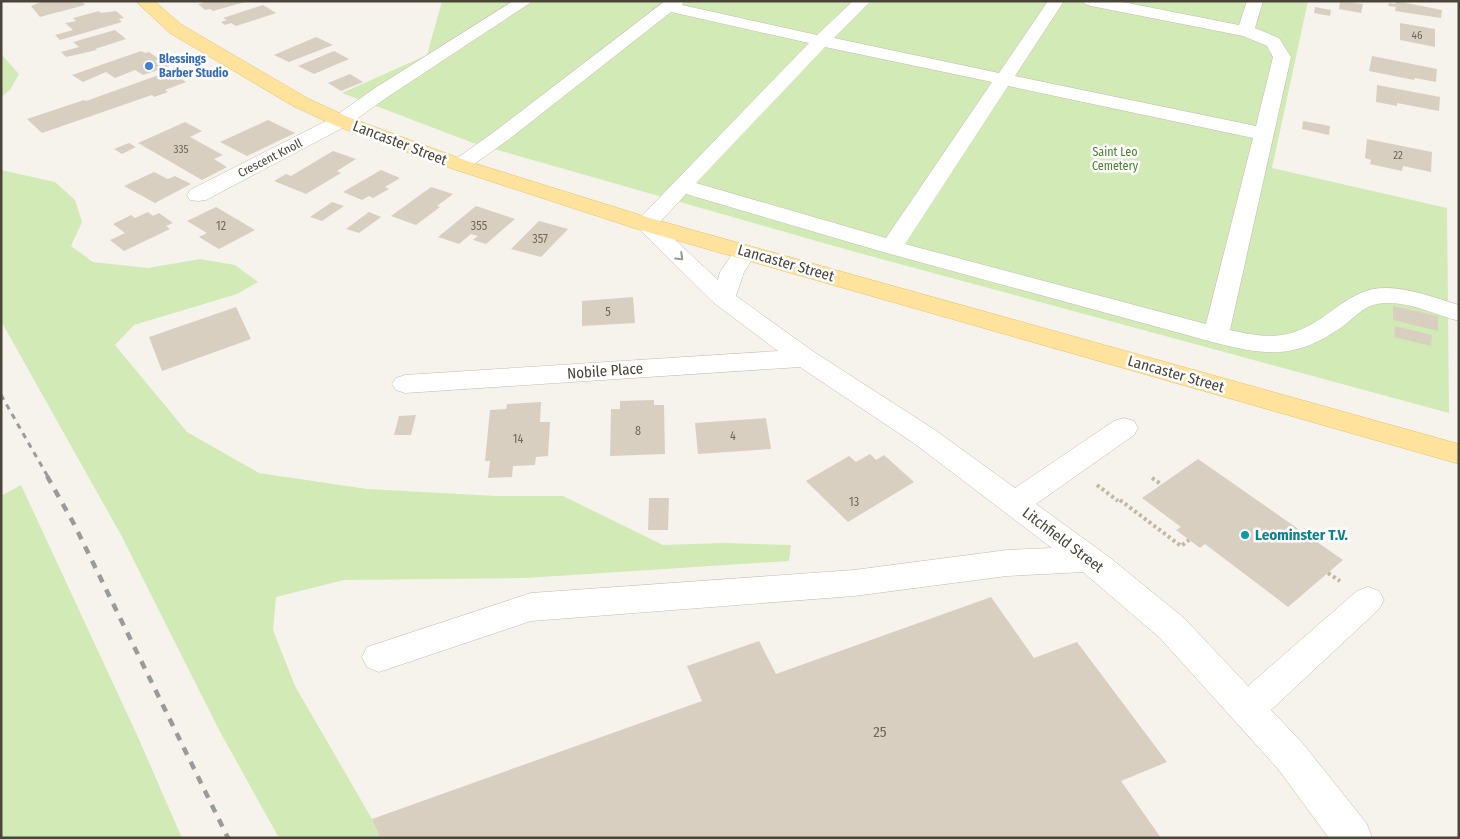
<svg xmlns="http://www.w3.org/2000/svg" width="1460" height="839" font-family="'Fira Sans Condensed',sans-serif">
<style>
.green{fill:#d2eab5}
.building{fill:#d8cfc1}
.lines{fill:none;stroke-linecap:round;stroke-linejoin:round}
.minor-casing{stroke:#c2bbae;stroke-width:1}
.major-casing{stroke:#e6c16a;stroke-width:1}
.path{stroke:#c4b79f;stroke-width:4;stroke-dasharray:3 3;stroke-linecap:butt}
.minor{fill:#fff;fill-rule:evenodd}
.major{fill:#ffe39c;fill-rule:evenodd}
.rail-far1{stroke:#9a9a9a;stroke-width:3;stroke-dasharray:5.5 5.5;stroke-linecap:butt}
.rail{stroke:#9a9a9a;stroke-width:4.5;stroke-dasharray:8 8;stroke-linecap:butt}
.oneway{stroke:#9c9892}
.shop-dot{fill:#3f7fe0;stroke:#fff;stroke-width:2}
.culture-dot{fill:#0f9aa8;stroke:#fff;stroke-width:2}
.labels{text-anchor:middle;dominant-baseline:central;stroke-width:5;stroke-linejoin:round;paint-order:stroke}
.far-number-label{font-size:11px;fill:#6e675b}
.far-shop-label{font-size:12px;font-weight:bold;fill:#366cbe;stroke:#fff;text-anchor:start}
.far-park-label{font-size:12px;fill:#4a7f2a;stroke:#fff}
.far-street-label{font-size:12px;fill:#4b4439;stroke:#fff}
.number-label{font-size:12px;fill:#6e675b}
.street-label{font-size:15px;fill:#4b4439;stroke:#fff}
.culture-label{font-size:15px;font-weight:bold;fill:#0d838f;stroke:#fff;text-anchor:start}
.near-number-label{font-size:15px;fill:#6e675b}
</style>
<rect width="100%" height="100%" fill="#f6f3ec"/>
<g class="green">
<polygon points="442,1 1308,1 1272,168 1447,208 1449,413 848,250 473,143 342,93 427,55"/>
<polygon points="1,54 19,74 10,90 1,97"/>
<polygon points="1,170 55,182 75,200 82,222 71,246 93,262 148,268 200,259 235,265 258,282 237,294 134,325 115,345 187,432 259,473 367,489 496,496 563,496 663,545 724,543 791,545 789,561 526,578 344,580 276,597 273,630 295,686 372,819 380,838 279,838 218,728 121,535 1,321"/>
<polygon points="21,485 137,735 182,838 1,838 1,496"/>
</g>
<g class="building">
<polygon points="43,1 82,1 85,5 40,17 31,6"/>
<polygon points="201,1 245,1 245,2 213,11 210,9 205,10 198,4 203,3"/>
<polygon points="1340,1 1363,4 1361,13 1339,9"/>
<polygon points="1396,1 1442,10 1441,18 1395,11 1396,7 1388,6 1389,3 1395,4"/>
<polygon points="263,5 276,13 236,26 231,23 225,25 221,22 227,20 223,18"/>
<polygon points="1315,7 1331,10 1330,16 1314,13"/>
<polygon points="99,11 101,13 116,11 124,18 119,19 122,22 60,40 55,35 73,30 65,23 76,21 73,18"/>
<polygon points="1400,23 1435,29 1435,47 1400,40"/>
<polygon points="115,30 126,39 95,49 97,50 66,57 61,52 79,47 73,42"/>
<polygon points="316,37 333,45 289,62 274,55"/>
<polygon points="141,51 145,53 149,52 159,59 155,61 158,63 163,61 170,66 143,75 135,70 115,78 106,72 83,82 72,75"/>
<polygon points="334,51 349,59 314,74 298,66"/>
<polygon points="1372,56 1437,69 1436,82 1415,78 1414,80 1369,71"/>
<polygon points="170,71 186,82 165,90 168,92 154,97 152,95 42,133 27,119 84,100 86,101"/>
<polygon points="350,74 363,82 341,91 328,83"/>
<polygon points="1377,85 1440,97 1439,111 1397,103 1397,106 1376,102"/>
<polygon points="268,120 295,133 247,156 220,142"/>
<polygon points="1303,121 1330,126 1329,135 1302,129"/>
<polygon points="185,122 202,131 190,137 223,155 214,159 227,167 202,180 138,143"/>
<polygon points="1367,139 1432,152 1431,172 1403,166 1402,171 1370,164 1371,160 1365,158"/>
<polygon points="129,143 136,147 122,154 114,149"/>
<polygon points="333,151 356,159 337,171 341,173 306,194 274,181 286,174 291,176"/>
<polygon points="381,170 400,178 385,187 389,189 373,198 369,196 362,200 343,192"/>
<polygon points="154,172 168,179 175,176 191,184 155,203 124,186"/>
<polygon points="431,187 453,194 437,206 440,207 416,225 391,216"/>
<polygon points="332,202 344,206 322,221 310,217"/>
<polygon points="476,206 515,219 486,244 473,240 478,236 471,234 459,244 438,237"/>
<polygon points="216,207 255,230 219,249 199,237 207,233 187,221"/>
<polygon points="148,212 153,216 159,213 173,223 166,226 170,229 124,251 110,240 125,233 113,224 131,215 135,218"/>
<polygon points="369,212 381,217 359,233 346,229"/>
<polygon points="539,221 568,229 541,257 511,249"/>
<polygon points="633,297 635,323 582,326 582,301"/>
<polygon points="1393,306 1438,316 1438,331 1393,320"/>
<polygon points="236,307 251,339 162,371 149,337"/>
<polygon points="1395,326 1432,335 1431,346 1394,337"/>
<polygon points="654,400 654,405 664,405 665,454 610,456 611,409 620,409 620,401"/>
<polygon points="541,402 540,422 550,422 548,456 536,457 535,465 513,466 512,477 488,478 490,461 485,461 490,410 506,409 507,404"/>
<polygon points="416,415 411,435 394,435 399,416"/>
<polygon points="766,418 771,449 698,454 695,423"/>
<polygon points="870,454 876,460 884,455 914,482 848,522 806,481 849,456 856,462"/>
<polygon points="1198,459 1343,560 1288,607 1205,544 1200,548 1176,530 1181,527 1142,498"/>
<polygon points="649,498 669,498 668,530 648,530"/>
<polygon points="991,597 1034,658 1077,642 1167,762 1121,781 1161,838 380,838 372,819 702,701 687,666 759,641 776,674"/>
</g>
<g class="lines">
<g class="minor-casing">
<g id="minor">
<polygon points="513,1 533,1 389,96 348,125 206,200 198,201 190,200 187,195 190,190 334,117 375,88"/>
<path d="M665 1H684L682 5 817 35 853 1H871L834 38 999 73 1048 1H1064L1015 76 1256 126 1273 57 1267 46 1243 36 1091 6 1085 4 1083 1H1118L1239 25 1247 1H1263L1255 28 1279 38 1291 57 1230 330C1274 340 1293 339 1330 312 1344 302 1356 293 1373 289 1401 284 1432 297 1459 305V321C1433 314 1404 299 1377 304 1364 306 1353 319 1342 327 1296 359 1268 356 1216 343L883 252 686 194 658 224 718 280 720 272 737 247 745 245 753 247 757 252 744 272 736 296 814 352 935 430 1015 488 1114 421 1124 418 1134 421 1138 428 1134 435 1036 504 1109 557 1184 618 1248 686 1357 591 1368 587 1379 591 1384 600 1379 609 1271 710 1304 745 1367 824 1372 838H1329L1278 769 1160 638 1083 572 1007 576 854 596 531 621 379 672 367 667 362 657 367 647 531 593 854 570 1007 550 1052 548 915 444 800 367 405 393 396 390 392 384 396 378 405 375 778 351 714 303 634 224 809 43 671 12 508 140 467 169 460 171 453 169 450 165 453 161 494 132ZM825 47 992 82 886 238 696 183ZM1008 86 1253 138 1206 324 905 244Z"/>
</g>
</g>
<g class="major-casing">
<polygon id="major" points="136,1 154,1 182,25 307,98 348,117 467,161 653,219 1459,444 1459,464 637,229 453,169 334,125 293,106 170,33"/>
</g>
<g class="path">
<polyline points="1152,478 1161,484"/>
<polyline points="1097,485 1118,501"/>
<polyline points="1120,500 1181,546 1189,540"/>
<polyline points="1328,573 1340,581"/>
</g>
<use href="#minor" class="minor"/>
<use href="#major" class="major"/>
<polyline class="rail-far1" points="1,395 48,477"/>
<polyline class="rail" points="47,476 74,524 228,838"/>
</g>
<defs><path id="oneway-chevron" d="M-2-3.5L2.5 0L-2 3.5" fill="none" stroke-width="1.6" stroke-linecap="round" stroke-linejoin="round" transform="scale(1.25)"/></defs>
<use class="oneway" href="#oneway-chevron" transform="translate(680 257) rotate(44)"/>
<circle class="shop-dot" cx="149" cy="66" r="5"/>
<circle class="culture-dot" cx="1245" cy="535" r="5"/>
<g class="labels">
<g class="far-number-label">
<text x="1417" y="35">46</text>
<text x="181" y="149">335</text>
<text x="1398" y="155">22</text>
</g>
<g class="far-shop-label">
<text x="159" y="59">Blessings<tspan x="159" dy="14">Barber Studio</tspan></text>
</g>
<g class="far-park-label">
<text x="1115" y="152">Saint Leo<tspan x="1115" dy="14">Cemetery</tspan></text>
</g>
<g class="far-street-label">
<text transform="translate(270 158) rotate(-27)">Crescent Knoll</text>
</g>
<g class="number-label">
<text x="221" y="226">12</text>
<text x="479" y="226">355</text>
<text x="540" y="239">357</text>
<text x="608" y="312">5</text>
<text x="638" y="431">8</text>
<text x="733" y="436">4</text>
<text x="518" y="439">14</text>
<text x="854" y="502">13</text>
</g>
<g class="street-label">
<text transform="translate(400 143) rotate(21)">Lancaster Street</text>
<text transform="translate(786 263) rotate(16)">Lancaster Street</text>
<text transform="translate(605 371) rotate(-4)">Nobile Place</text>
<text transform="translate(1176 374) rotate(16)">Lancaster Street</text>
<text transform="translate(1063 540) rotate(37)">Litchfield Street</text>
</g>
<g class="culture-label">
<text x="1255" y="535">Leominster T.V.</text>
</g>
<g class="near-number-label">
<text x="880" y="732">25</text>
</g>
</g>
<rect width="1460" height="839" fill="none" stroke="#4b4439" stroke-width="5"/>
</svg>
